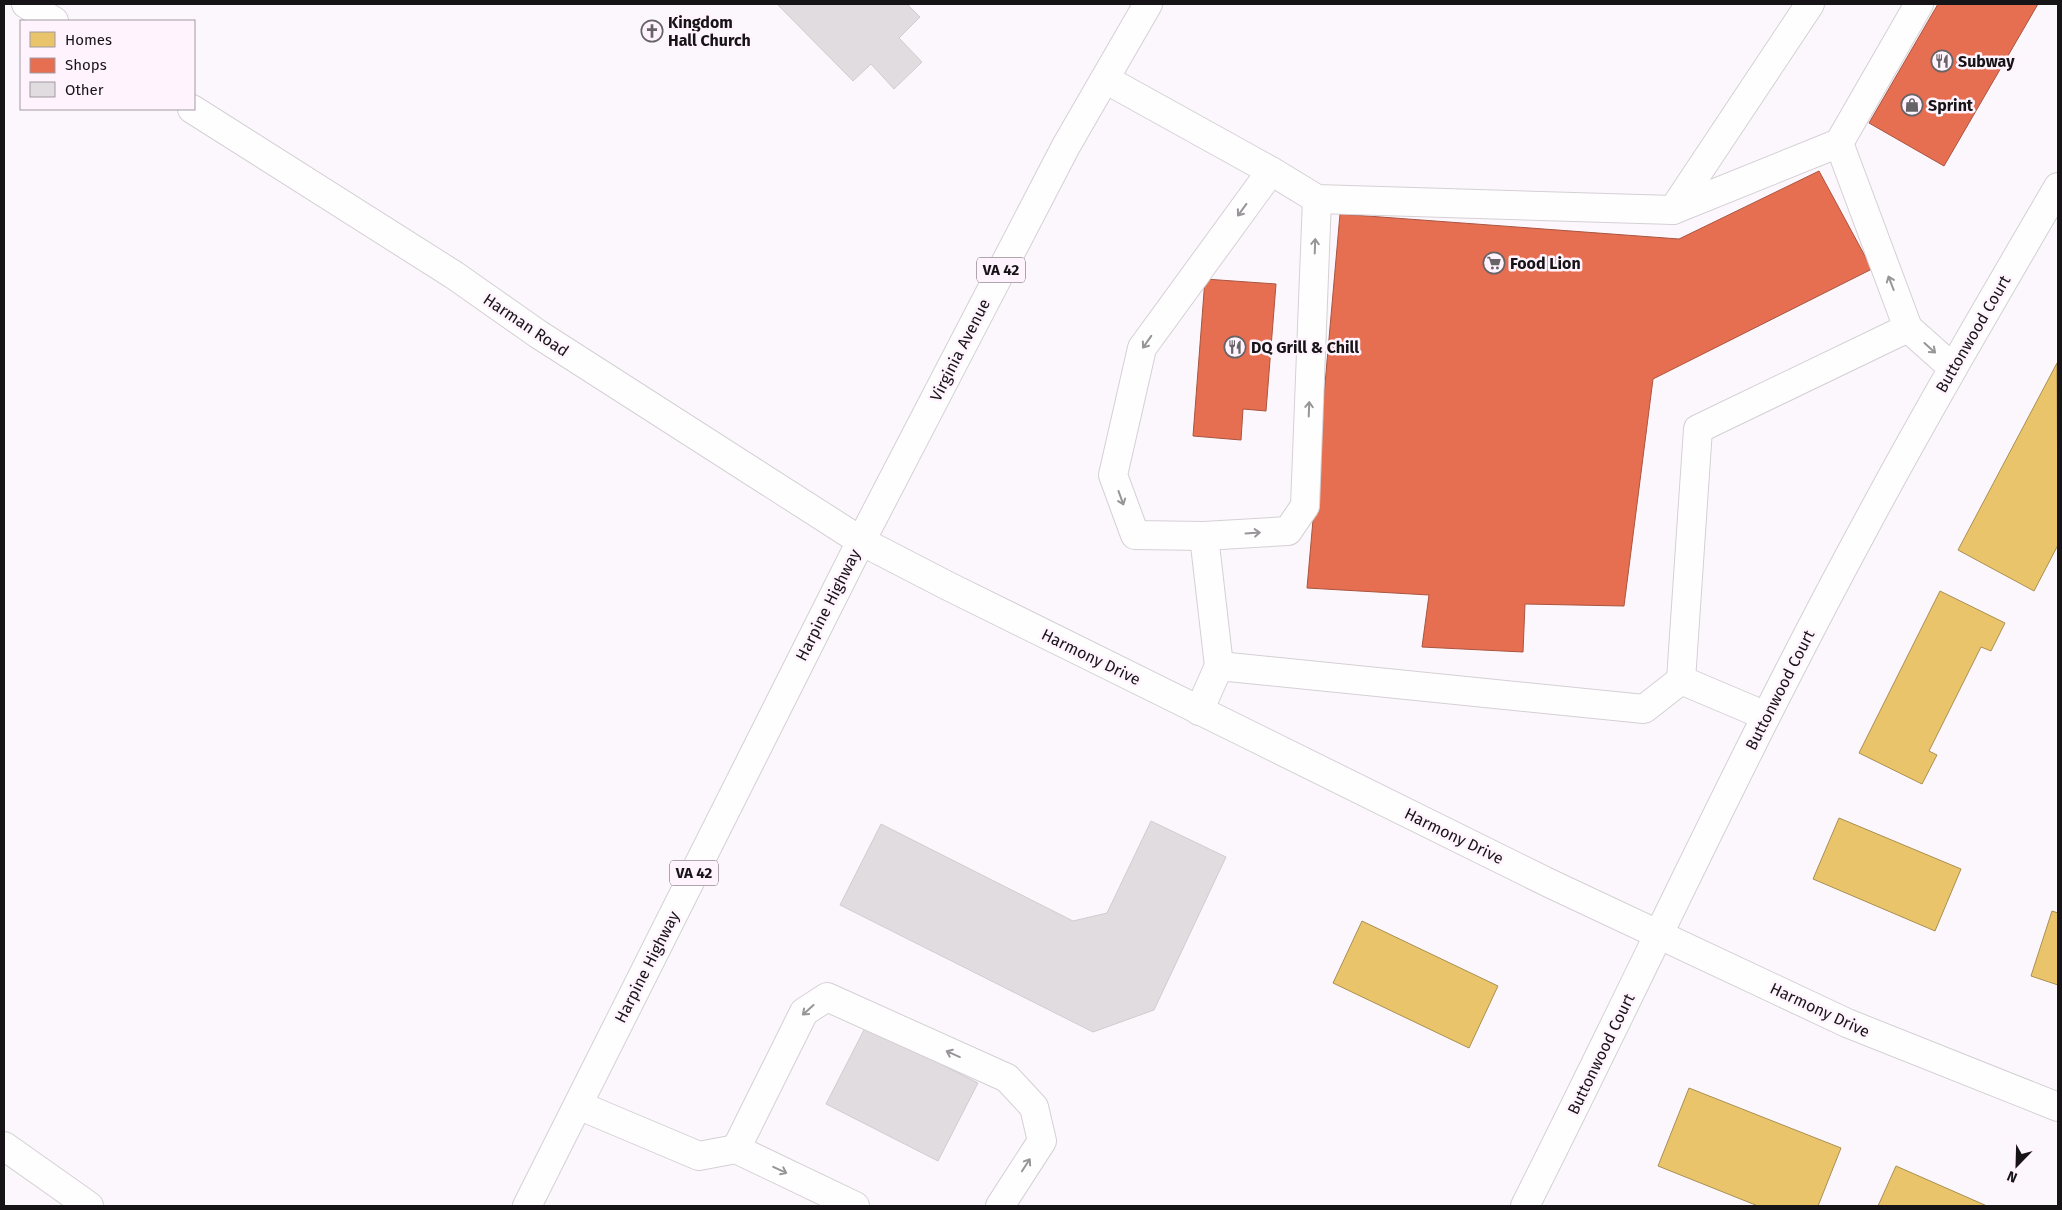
<svg xmlns="http://www.w3.org/2000/svg" width="2062" height="1210" font-family="'Fira Sans',sans-serif">
<style>
.homes{fill:#e9c46a;stroke:#aa8f51}
.shops{fill:#e76f51;stroke:#a95440}
.building{fill:#e0dcdf;stroke:#d0cccf}
.lines{fill:none;stroke-linecap:round;stroke-linejoin:round}
.minor-casing{stroke:#d4d0d4;stroke-width:30}
.major-casing{stroke:#d4d0d4;stroke-width:30}
.minor{stroke:#fffeff;stroke-width:28}
.major{stroke:#fffeff;stroke-width:28}
.oneway{stroke:#979597}
.labels{text-anchor:middle;dominant-baseline:central;stroke-width:5;stroke-linejoin:round;paint-order:stroke}
.shield{fill:#fff4fd;stroke:#5d575c;stroke-width:1}
.shield-label{font-size:15px;font-weight:bold;fill:#171417}
.poi-label{font-size:16px;font-weight:bold;fill:#171417;stroke:#fff4fd;text-anchor:start}
.street-label{font-size:16px;fill:#171417;stroke:#fff4fd}
</style>
<rect width="100%" height="100%" fill="#fcf7fc"/>
<g class="homes">
<polygon points="2057,363 2058,545 2034,591 1958,550"/>
<polygon points="1940,591 2005,623 1991,651 1981,647 1929,751 1937,755 1922,784 1859,753"/>
<polygon points="1839,818 1961,869 1935,931 1813,879"/>
<polygon points="2052,911 2058,913 2058,985 2031,976"/>
<polygon points="1362,921 1498,986 1469,1048 1333,983"/>
<polygon points="1689,1088 1841,1148 1818,1206 1758,1206 1658,1166"/>
<polygon points="1896,1166 1987,1206 1878,1206"/>
</g>
<g class="shops">
<polygon points="1938,4 2038,4 1944,166 1869,123"/>
<polygon points="1819,171 1872,269 1653,379 1624,606 1525,604 1523,652 1422,647 1429,595 1307,588 1340,214 1679,239"/>
<polygon points="1205,279 1276,284 1266,411 1243,409 1241,440 1193,436"/>
</g>
<g class="building">
<polygon points="777,4 907,4 920,17 899,38 922,62 894,89 871,64 853,81"/>
<polygon points="1151,821 1226,857 1154,1010 1093,1032 840,905 881,824 1073,921 1107,913"/>
<polygon points="866,1026 978,1083 938,1161 826,1104"/>
</g>
<g class="lines">
<g class="minor-casing">
<g id="minor">
<polyline points="26,4 54,21"/>
<polyline points="1105,79 1271,171 1317,199 1673,210 1839,143 1919,4"/>
<polyline points="192,109 454,275 538,334 861,541 948,586 1549,883 1847,1023 2058,1107"/>
<polyline points="1839,143 1908,328 1953,368"/>
<polyline points="1271,171 1142,348 1113,475 1135,535 1204,536 1288,531 1305,506 1317,199"/>
<polyline points="1673,210 1810,4"/>
<polyline points="1204,536 1219,666"/>
<polyline points="1199,711 1219,666 1644,709 1681,680"/>
<polyline points="1766,716 1681,680 1698,429 1908,328"/>
<polyline points="578,1105 699,1156 736,1149 855,1206"/>
<polyline points="4,1146 89,1206"/>
<polyline points="736,1149 804,1012 827,997 1007,1078 1034,1107 1042,1141 1000,1206"/>
<path d="M1525 1206C1638 982 1742 754 1861 534 1924 416 1991 302 2058 187"/>
</g>
</g>
<g class="major-casing">
<polyline id="major" points="527,1206 861,541 1066,146 1148,4"/>
</g>
<use href="#minor" class="minor"/>
<use href="#major" class="major"/>
</g>
<defs><path id="oneway-shaft" d="M-6 0H5M1.5-3L5.5 0L1.5 3" fill="none" stroke-width="1.6" stroke-linecap="round" stroke-linejoin="round" transform="scale(1.25)"/></defs>
<g class="oneway">
<use href="#oneway-shaft" transform="translate(1242 210) rotate(126)"/>
<use href="#oneway-shaft" transform="translate(1315 246) rotate(-88)"/>
<use href="#oneway-shaft" transform="translate(1891 283) rotate(-111)"/>
<use href="#oneway-shaft" transform="translate(1147 342) rotate(125)"/>
<use href="#oneway-shaft" transform="translate(1930 348) rotate(42)"/>
<use href="#oneway-shaft" transform="translate(1309 409) rotate(-88)"/>
<use href="#oneway-shaft" transform="translate(1121 498) rotate(70)"/>
<use href="#oneway-shaft" transform="translate(1253 533) rotate(-4)"/>
<use href="#oneway-shaft" transform="translate(808 1010) rotate(138)"/>
<use href="#oneway-shaft" transform="translate(953 1054) rotate(-156)"/>
<use href="#oneway-shaft" transform="translate(1026 1165) rotate(-57)"/>
<use href="#oneway-shaft" transform="translate(780 1170) rotate(25)"/>
</g>
<defs>
<g id="church-ring" transform="scale(1.125)"><circle r="9.5" fill="#fff4fd" stroke="#676367" stroke-width="1.5"/><path d="M-1.2-6h2.4v3.5h3.3v2.4h-3.3V6h-2.4V-.1h-3.3v-2.4h3.3Z" fill="#676367"/></g>
<g id="restaurant-ring" transform="scale(1.125)"><circle r="9.5" fill="#fff4fd" stroke="#676367" stroke-width="1.5"/><path d="M-5-6h1v4h1v-4h1v4h1v-4h1v5L-1.5 .5V6h-2V.5L-5-1ZM5-6V6H3V1.5H1.5Q1.5-4 5-6Z" fill="#676367"/></g>
<g id="shop-ring" transform="scale(1.125)"><circle r="9.5" fill="#fff4fd" stroke="#676367" stroke-width="1.5"/><path d="M-5-2.5h2.3a2.7 3.5 0 0 1 5.4 0H5L5.5 6h-11ZM-1.5-2.5h3a1.5 2.3 0 0 0-3 0Z" fill="#676367"/></g>
<g id="supermarket-ring" transform="scale(1.125)"><circle r="9.5" fill="#fff4fd" stroke="#676367" stroke-width="1.5"/><path d="M-6-5.5h2.5l.6 2H6L4.5 2H-2.5L-4.4-4H-6ZM-1.5 3.2a1.3 1.3 0 1 0 .1 0ZM3 3.2a1.3 1.3 0 1 0 .1 0Z" fill="#676367"/></g>
</defs>
<g fill-rule="evenodd">
<use href="#church-ring" x="652" y="31"/>
<use href="#restaurant-ring" x="1942" y="61"/>
<use href="#shop-ring" x="1912" y="105"/>
<use href="#supermarket-ring" x="1494" y="263"/>
<use href="#restaurant-ring" x="1235" y="347"/>
</g>
<g class="labels">
<g class="shield">
<rect x="977" y="257.5" width="48" height="25" rx="4"/>
<rect x="670" y="860.5" width="48" height="25" rx="4"/>
</g>
<g class="shield-label">
<text x="1001" y="270">VA 42</text>
<text x="694" y="873">VA 42</text>
</g>
<g class="poi-label">
<text x="668" y="22">Kingdom<tspan x="668" dy="18">Hall Church</tspan></text>
<text x="1958" y="61">Subway</text>
<text x="1928" y="105">Sprint</text>
<text x="1510" y="263">Food Lion</text>
<text x="1251" y="347">DQ Grill &amp; Chill</text>
</g>
<g class="street-label">
<text transform="translate(526 325) rotate(34)">Harman Road</text>
<text transform="translate(1973 334) rotate(-60)">Buttonwood Court</text>
<text transform="translate(960 350) rotate(-63)">Virginia Avenue</text>
<text transform="translate(828 605) rotate(-63)">Harpine Highway</text>
<text transform="translate(1091 657) rotate(26)">Harmony Drive</text>
<text transform="translate(1780 690) rotate(-63)">Buttonwood Court</text>
<text transform="translate(1454 836) rotate(26)">Harmony Drive</text>
<text transform="translate(647 967) rotate(-63)">Harpine Highway</text>
<text transform="translate(1820 1010) rotate(25)">Harmony Drive</text>
<text transform="translate(1601 1054) rotate(-64)">Buttonwood Court</text>
</g>
</g>
<rect width="2062" height="1210" fill="none" stroke="#171417" stroke-width="10"/>
<rect x="20" y="20" width="175" height="90" fill="#fff4fd" stroke="#a29aa1"/>
<rect x="30" y="32" width="25" height="15" fill="#e9c46a" stroke="#a29aa1"/>
<text x="65" y="45" font-size="15" fill="#171417">Homes</text>
<rect x="30" y="58" width="25" height="15" fill="#e76f51" stroke="#a29aa1"/>
<text x="65" y="70" font-size="15" fill="#171417">Shops</text>
<rect x="30" y="82" width="25" height="15" fill="#e0dcdf" stroke="#a29aa1"/>
<text x="65" y="95" font-size="15" fill="#171417">Other</text>
<g transform="translate(2017 1165) rotate(203)" stroke="#fff4fd" stroke-width="4" paint-order="stroke">
<path d="M0-4L9 19L0 12L-9 19Z" fill="#171417"/>
<text y="-8" font-size="14" font-weight="bold" text-anchor="middle" fill="#171417">N</text>
</g>
</svg>
